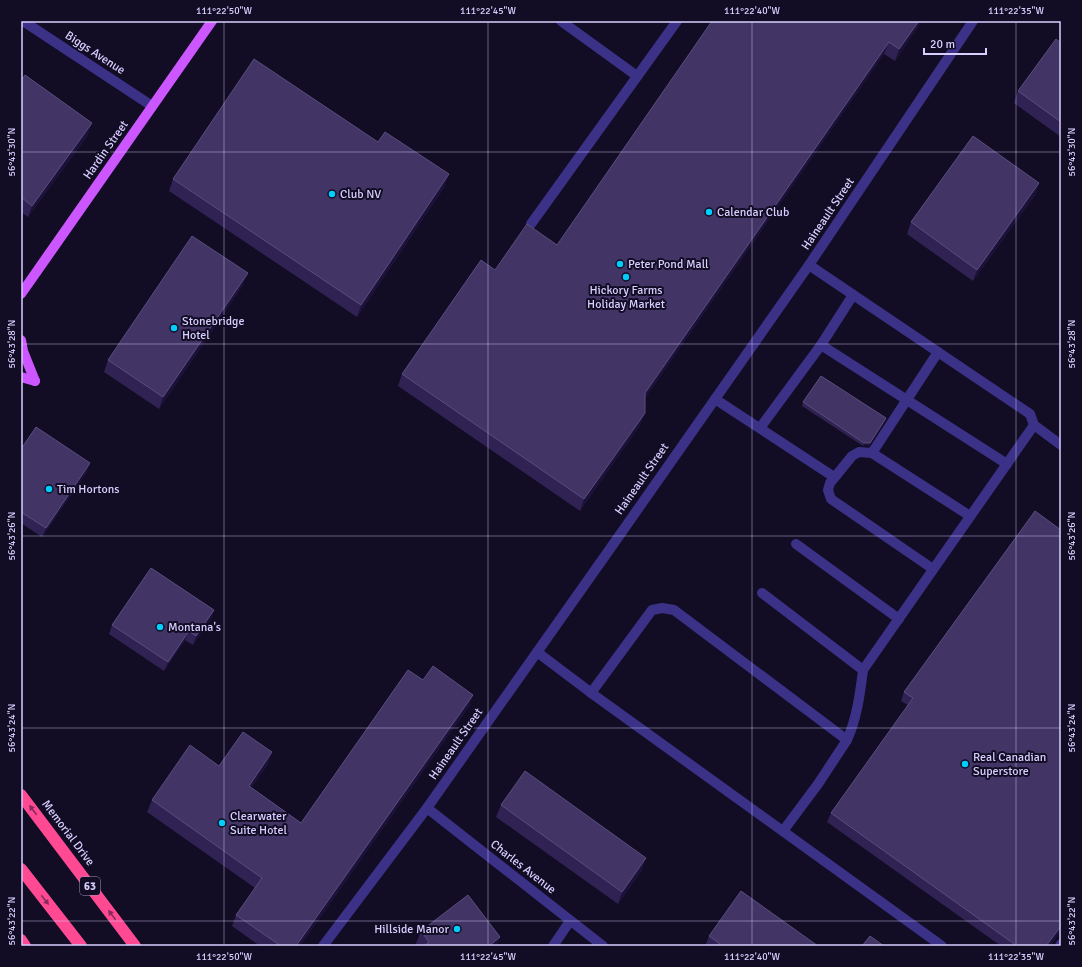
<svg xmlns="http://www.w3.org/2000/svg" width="1082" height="967" font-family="Signika,sans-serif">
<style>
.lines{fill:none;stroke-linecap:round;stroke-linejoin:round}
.minor{stroke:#3b3288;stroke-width:10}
.major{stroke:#cc56ff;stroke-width:10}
.highway{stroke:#ff4a93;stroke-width:12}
.wall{fill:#302354}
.shaded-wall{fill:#1c1239}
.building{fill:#423566;stroke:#594e7e}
.oneway{fill:#882b5c}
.ticks{fill:none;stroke:#d8cfff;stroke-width:1;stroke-opacity:0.45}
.poi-dot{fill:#00cefa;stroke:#120c24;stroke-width:1.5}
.labels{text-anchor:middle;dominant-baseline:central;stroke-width:4;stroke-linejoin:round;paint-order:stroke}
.shield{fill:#120c24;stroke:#9d94bd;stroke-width:1}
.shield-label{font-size:11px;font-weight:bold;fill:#d8cfff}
.street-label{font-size:12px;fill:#d8cfff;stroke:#120c24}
.poi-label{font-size:12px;fill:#d8cfff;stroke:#120c24;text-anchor:start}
.neatline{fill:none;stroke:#d8cfff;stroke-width:1.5}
.ticks-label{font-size:10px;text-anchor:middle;fill:#d8cfff}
</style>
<rect width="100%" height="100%" fill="#120c24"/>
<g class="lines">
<g class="minor">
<polyline points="23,21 152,106"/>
<polyline points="561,21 637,76"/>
<polyline points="531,224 677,21"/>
<polyline points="809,265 1030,414 1034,425 1061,445"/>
<polyline points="853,295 821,345 1007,464"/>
<polyline points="715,399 834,477"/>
<polyline points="760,428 821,345"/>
<polyline points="872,453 938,352"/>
<polyline points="796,544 899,619"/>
<polyline points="933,569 831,499 828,490 830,483 852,456 859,452 872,453 970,516"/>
<path d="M762 593 863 670C860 694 857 718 847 740"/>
<polyline points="537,652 594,695 942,946"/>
<polyline points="863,670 1034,425"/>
<polyline points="591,693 652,610 662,608 674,610 847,740 818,784 783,831"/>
<polyline points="427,808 603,946"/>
<polyline points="323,946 427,808 612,546 809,265 973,21"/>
<polyline points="553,946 570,921"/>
<polyline points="1060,946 1061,944"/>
</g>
<g class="major">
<polyline points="21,294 212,21"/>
<polyline points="21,340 23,351 35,381"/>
<polyline points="21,377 35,381"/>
</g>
<g class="highway">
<polyline points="21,795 135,946"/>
<polyline points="21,869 81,946"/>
<polyline points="21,940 25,946"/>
</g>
</g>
<g class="wall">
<polygon points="922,21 895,61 884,54 645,398 640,425 580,511 398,386 402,374 495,270 557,245"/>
<polygon points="1061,43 1061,137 1014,103 1018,91"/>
<polygon points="21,81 88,135 28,217 21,212"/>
<polygon points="378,142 445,186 357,317 169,191 173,179"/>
<polygon points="1039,183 1035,195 973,281 907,234 911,222"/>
<polygon points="243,285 159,409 104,372 108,360"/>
<polygon points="803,402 886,418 885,421 869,446 863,446 802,406"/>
<polygon points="21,449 87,472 42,537 21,523"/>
<polygon points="1035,511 1061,930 1050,946 1001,946 827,822 831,813 908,705 901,701 904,692"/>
<polygon points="214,610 211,619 193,645 185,640 164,671 109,634 112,625"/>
<polygon points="423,680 473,695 469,706 300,946 260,946 232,926 236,915 255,888 147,812 152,800 219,766 268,764 251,788 301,823"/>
<polygon points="501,805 642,870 618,904 496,817"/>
<polygon points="421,931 497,946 415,946"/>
<polygon points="709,936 818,946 705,946"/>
</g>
<g class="shaded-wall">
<polygon points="919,21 922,21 895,61 899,49"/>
<polygon points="889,42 884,54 640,405 645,393"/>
<polygon points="92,123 88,135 28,217 32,206"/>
<polygon points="449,174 445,186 357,317 361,305"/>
<polygon points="1039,183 1035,195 973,281 977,270"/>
<polygon points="248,273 243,285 159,409 163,397"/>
<polygon points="645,413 640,425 580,511 584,499"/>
<polygon points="886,418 885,421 869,446 863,446 864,443"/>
<polygon points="90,463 87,472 42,537 46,528"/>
<polygon points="214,610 211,619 193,645 196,636"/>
<polygon points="189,631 185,640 164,671 168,662"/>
<polygon points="473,695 469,706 300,946 296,946"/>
<polygon points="272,752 268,764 244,798 249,786"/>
<polygon points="646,858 642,870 618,904 622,892"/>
<polygon points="1061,926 1061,930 1050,946 1046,946"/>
<polygon points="500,937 497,946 489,946"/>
</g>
<g class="building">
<polygon points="712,21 919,21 899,49 889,42 645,393 645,413 584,499 402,374 481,260 495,270 527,224 557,245"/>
<polygon points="1056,39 1061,43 1061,122 1018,91"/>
<polygon points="254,59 378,142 385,132 449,174 361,305 173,179"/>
<polygon points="25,75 92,123 32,206 21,197 21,81"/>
<polygon points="973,136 1039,183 977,270 911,222"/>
<polygon points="192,236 248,273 163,397 108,360"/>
<polygon points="821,376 886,418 870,443 864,443 803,402"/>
<polygon points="36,427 90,463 46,528 21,512 21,449"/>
<polygon points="1035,511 1061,530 1061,926 1046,946 1017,946 831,813 913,698 904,692"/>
<polygon points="151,568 214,610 196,636 189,631 168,662 112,625"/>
<polygon points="433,666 473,695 296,946 281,946 236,915 262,878 152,800 190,745 219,766 243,732 272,752 249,786 301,823 408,670 423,680"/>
<polygon points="525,771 646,858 622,892 501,805"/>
<polygon points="741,891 818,946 723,946 709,936"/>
<polygon points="468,895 500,937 489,946 424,946 429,942 421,931"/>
<polygon points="870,936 884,946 862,946"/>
</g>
<defs><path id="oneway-solid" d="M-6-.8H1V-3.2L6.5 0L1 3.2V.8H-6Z"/></defs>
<g class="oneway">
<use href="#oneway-solid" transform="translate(33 810) rotate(-127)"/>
<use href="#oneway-solid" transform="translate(45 900) rotate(52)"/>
<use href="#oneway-solid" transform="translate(112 915) rotate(-127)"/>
</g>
<path class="ticks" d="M224 21V946M488 21V946M752 21V946M1016 21V946M21 152H1061M21 344H1061M21 536H1061M21 728H1061M21 921H1061"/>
<g class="poi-dot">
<circle cx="332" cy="194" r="4"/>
<circle cx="709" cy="212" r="4"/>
<circle cx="620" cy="264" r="4"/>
<circle cx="626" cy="277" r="4"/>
<circle cx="174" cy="328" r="4"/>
<circle cx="49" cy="489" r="4"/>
<circle cx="160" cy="627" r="4"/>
<circle cx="965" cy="764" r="4"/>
<circle cx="222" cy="823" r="4"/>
<circle cx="457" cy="929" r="4"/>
</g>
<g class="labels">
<rect class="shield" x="80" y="877" width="20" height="18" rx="3"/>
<g class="shield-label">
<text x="90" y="886">63</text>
</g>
<g class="street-label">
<text transform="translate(95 53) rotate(33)">Biggs Avenue</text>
<text transform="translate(106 150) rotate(-55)">Hardin Street</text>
<text transform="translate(828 214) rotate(-56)">Haineault Street</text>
<text transform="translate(642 479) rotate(-55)">Haineault Street</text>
<text transform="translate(456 744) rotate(-55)">Haineault Street</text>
<text transform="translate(68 833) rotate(53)">Memorial Drive</text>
<text transform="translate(523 867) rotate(38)">Charles Avenue</text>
</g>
<g class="poi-label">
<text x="340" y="194">Club NV</text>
<text x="717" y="212">Calendar Club</text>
<text x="628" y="264">Peter Pond Mall</text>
<text x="626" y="290" text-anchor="middle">Hickory Farms<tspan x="626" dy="14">Holiday Market</tspan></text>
<text x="182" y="321">Stonebridge<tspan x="182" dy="14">Hotel</tspan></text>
<text x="57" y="489">Tim Hortons</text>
<text x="168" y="627">Montana's</text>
<text x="973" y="757">Real Canadian<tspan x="973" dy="14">Superstore</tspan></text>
<text x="230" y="816">Clearwater<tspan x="230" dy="14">Suite Hotel</tspan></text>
<text x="449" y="929" text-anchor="end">Hillside Manor</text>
</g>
</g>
<rect width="1082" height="967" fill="none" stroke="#120c24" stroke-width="44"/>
<path d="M924 48v6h62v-6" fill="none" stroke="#d8cfff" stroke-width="2"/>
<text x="930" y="48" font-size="12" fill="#d8cfff" stroke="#120c24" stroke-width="3" paint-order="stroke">20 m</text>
<rect x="22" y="22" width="1038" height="923" class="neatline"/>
<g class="ticks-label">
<text x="224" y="14">111°22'50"W</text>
<text x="488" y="14">111°22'45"W</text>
<text x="752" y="14">111°22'40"W</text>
<text x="1016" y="14">111°22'35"W</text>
<text transform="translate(11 152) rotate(-90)" y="4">56°43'30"N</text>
<text transform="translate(1071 152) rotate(-90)" y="4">56°43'30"N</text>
<text transform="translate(11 344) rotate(-90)" y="4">56°43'28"N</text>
<text transform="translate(1071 344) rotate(-90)" y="4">56°43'28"N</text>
<text transform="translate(11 536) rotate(-90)" y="4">56°43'26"N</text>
<text transform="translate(1071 536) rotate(-90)" y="4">56°43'26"N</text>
<text transform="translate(11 728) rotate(-90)" y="4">56°43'24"N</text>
<text transform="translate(1071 728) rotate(-90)" y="4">56°43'24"N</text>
<text transform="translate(11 921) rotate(-90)" y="4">56°43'22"N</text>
<text transform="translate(1071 921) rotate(-90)" y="4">56°43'22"N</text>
<text x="224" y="960">111°22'50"W</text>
<text x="488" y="960">111°22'45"W</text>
<text x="752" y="960">111°22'40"W</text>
<text x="1016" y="960">111°22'35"W</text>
</g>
</svg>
